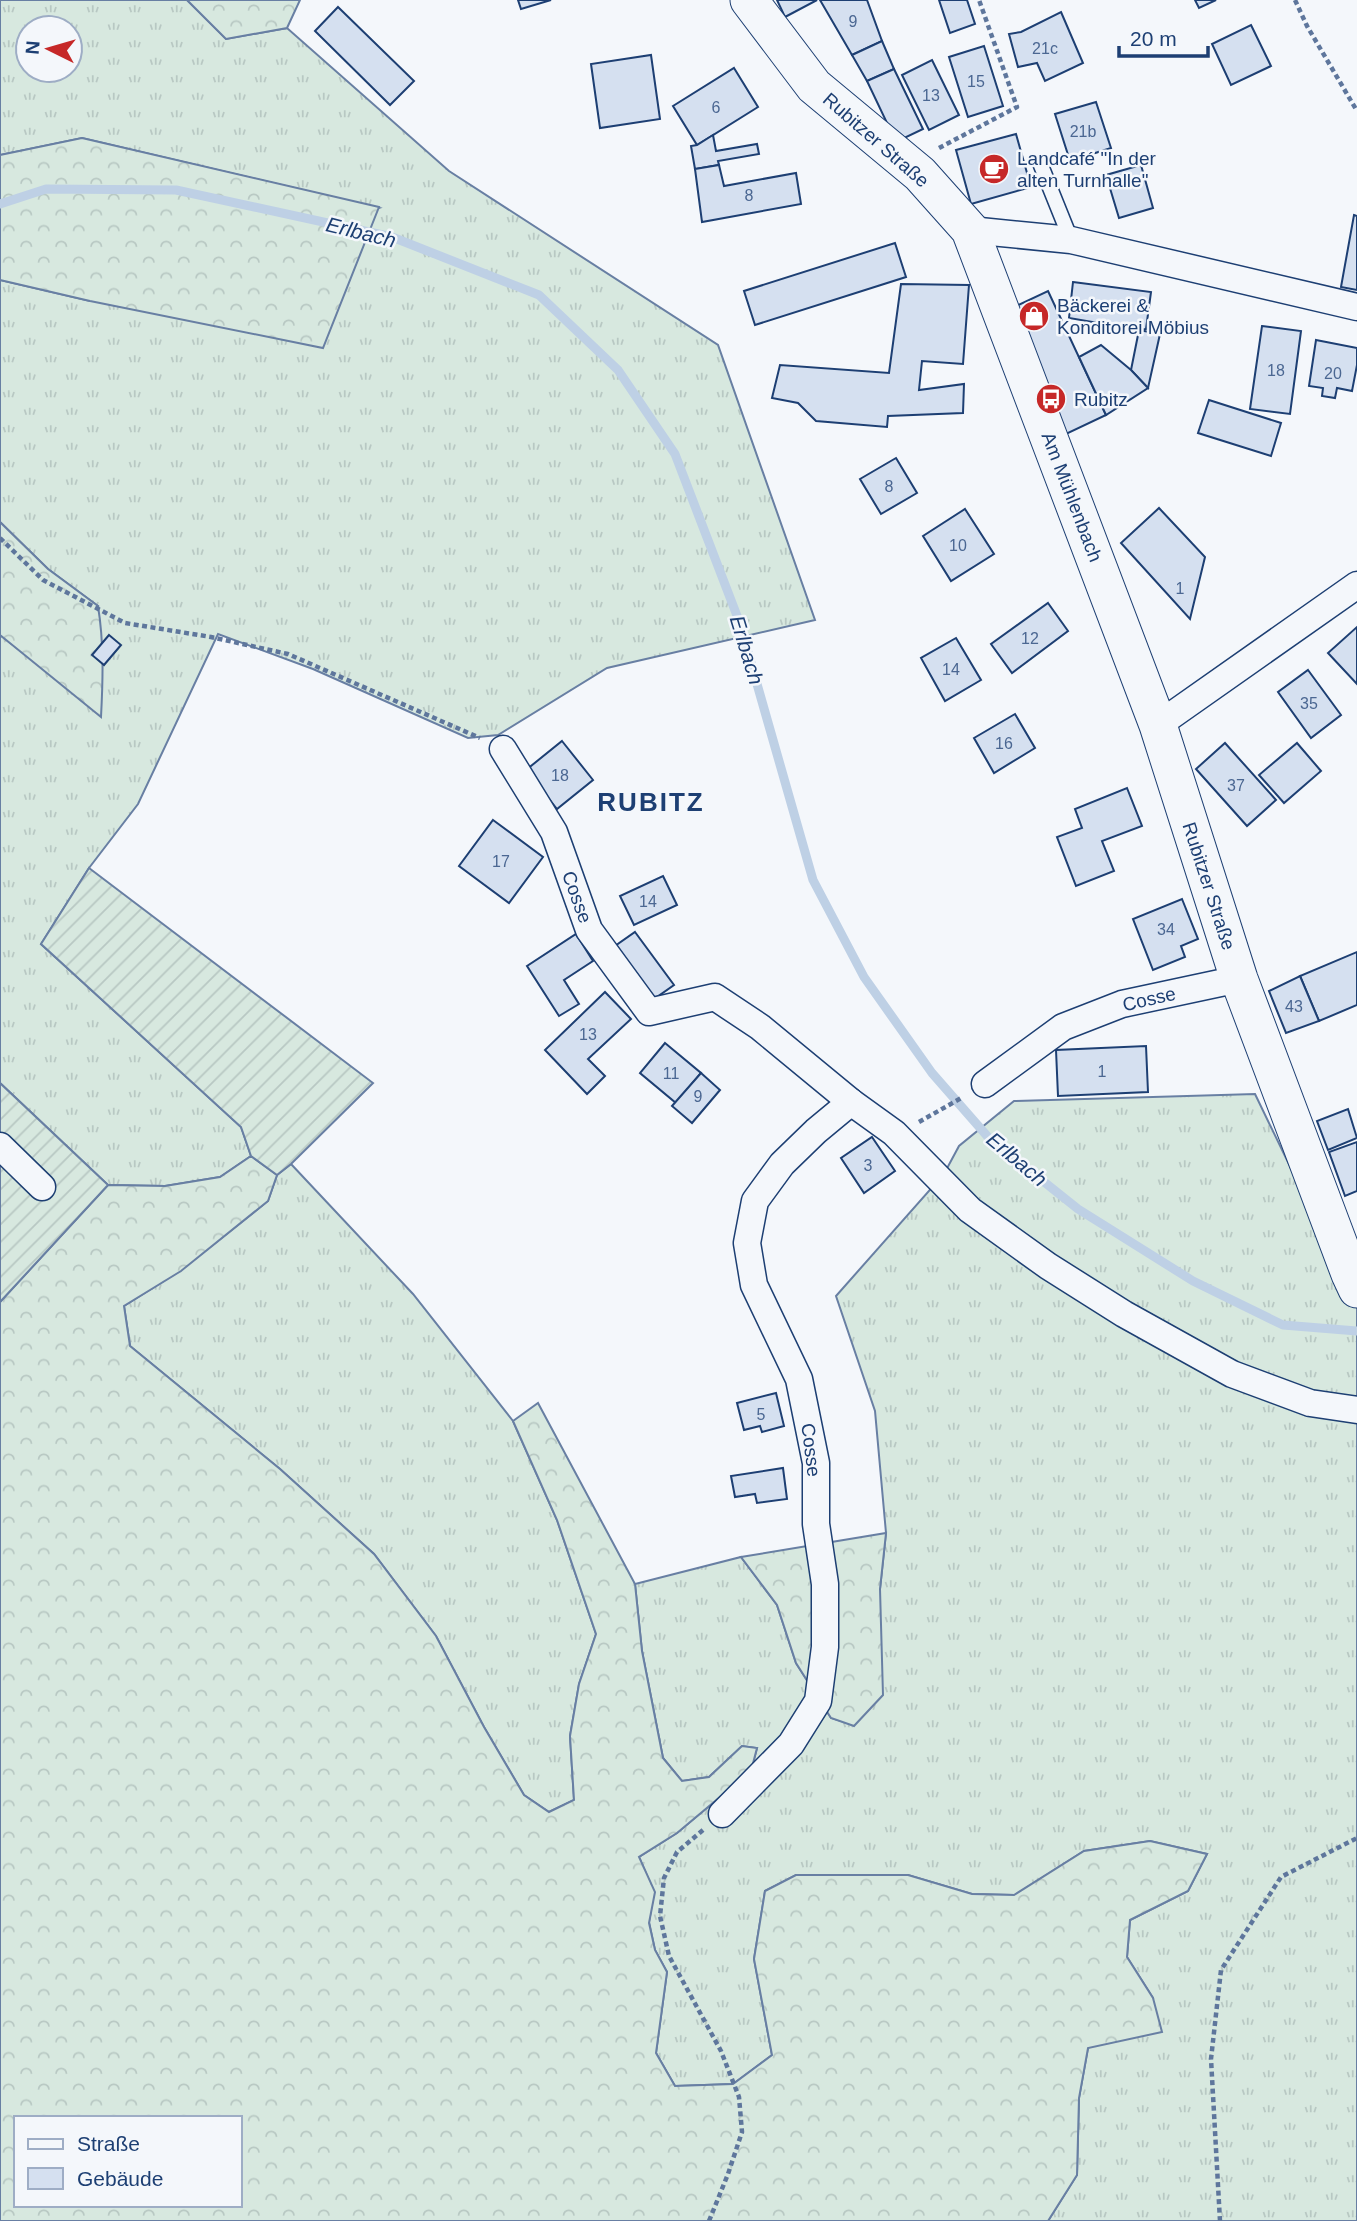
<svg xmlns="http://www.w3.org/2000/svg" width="1357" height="2221" font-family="Arial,sans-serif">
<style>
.grass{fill:url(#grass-tufts);stroke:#687fa3;stroke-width:2;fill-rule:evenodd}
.forest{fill:url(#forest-crowns);stroke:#687fa3;stroke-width:2;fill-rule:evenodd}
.garden{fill:url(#garden-furrows);stroke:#687fa3;stroke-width:2}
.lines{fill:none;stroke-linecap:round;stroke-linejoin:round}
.stream{stroke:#bed0e5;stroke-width:9}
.building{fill:#d5e0f0;stroke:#1d3f73;stroke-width:2}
.lane-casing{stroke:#1d3f73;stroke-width:17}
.street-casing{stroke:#1d3f73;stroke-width:29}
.secondary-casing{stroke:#1d3f73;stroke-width:39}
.path{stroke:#5e769c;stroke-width:4.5;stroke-dasharray:5 3.5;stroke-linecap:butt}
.lane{stroke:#f4f7fb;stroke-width:14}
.street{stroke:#f4f7fb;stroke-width:26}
.secondary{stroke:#f4f7fb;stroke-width:37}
.labels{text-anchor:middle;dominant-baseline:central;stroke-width:5;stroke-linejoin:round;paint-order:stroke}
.number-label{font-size:16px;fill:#4b6792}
.street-label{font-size:19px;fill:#1d3f73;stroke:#f4f7fb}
.poi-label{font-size:19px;fill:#1d3f73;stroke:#f4f7fb;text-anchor:start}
.water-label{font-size:21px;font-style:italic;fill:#1d3f73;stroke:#f4f7fb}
.district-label{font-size:26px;font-weight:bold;letter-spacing:2px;fill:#1d3f73;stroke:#f4f7fb}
</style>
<defs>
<pattern id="grass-tufts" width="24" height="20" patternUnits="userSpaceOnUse" patternTransform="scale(1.75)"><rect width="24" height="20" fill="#d7e8df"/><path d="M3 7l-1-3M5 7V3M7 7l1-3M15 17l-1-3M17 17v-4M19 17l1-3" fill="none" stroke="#b8c8c3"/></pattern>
<pattern id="forest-crowns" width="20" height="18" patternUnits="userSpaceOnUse" patternTransform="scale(1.75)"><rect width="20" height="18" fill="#d7e8df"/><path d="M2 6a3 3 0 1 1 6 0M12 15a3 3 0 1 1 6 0" fill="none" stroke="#b8c8c3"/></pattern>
<pattern id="garden-furrows" width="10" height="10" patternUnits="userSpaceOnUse" patternTransform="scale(1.75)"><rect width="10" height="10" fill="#d7e8df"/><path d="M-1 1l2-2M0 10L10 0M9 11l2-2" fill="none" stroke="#b8c8c3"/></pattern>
</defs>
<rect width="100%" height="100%" fill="#f4f7fb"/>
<g class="grass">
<path d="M0 0H187L226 39 287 28 449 171 718 345 815 620 607 668 498 735 468 738 313 669 218 634 138 804 89 868 41 944 241 1127 251 1156 220 1177 165 1186 108 1185 0 1083V635L30 658 98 606 48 569 0 522V280L90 301 379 208 82 138 0 155ZM28 28H70V70H28Z"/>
<polygon points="1255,1094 1353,1297 1357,1298 1357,2221 1048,2221 1077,2175 1079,2098 1088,2048 1153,1998 1127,1957 1130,1920 1188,1891 1207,1854 1150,1841 1084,1851 1015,1895 972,1894 908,1875 796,1875 765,1891 754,1959 772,2055 733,2084 675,2086 656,2053 667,1972 655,1950 649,1922 654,1892 639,1857 677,1833 751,1771 757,1748 742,1746 709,1777 682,1781 663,1758 642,1651 635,1584 741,1557 777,1605 796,1663 831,1718 854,1725 880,1589 886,1533 875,1411 836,1296 944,1174 959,1146 1014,1101"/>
<polygon points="291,1164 413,1294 513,1421 557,1520 596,1634 579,1684 570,1736 574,1800 549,1812 524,1795 484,1727 436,1636 374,1554 280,1469 130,1346 124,1306 181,1270 268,1201 277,1175"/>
</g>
<g class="forest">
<polygon points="187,0 300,0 287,28 226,39"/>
<polygon points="82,138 379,207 323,348 90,301 0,280 0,155"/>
<path d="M0 522 48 569 98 606C104 643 103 679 101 717L0 635Z"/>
<path d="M251 1156 277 1175 268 1201 181 1271 124 1306 130 1346 280 1469 374 1554 436 1636 484 1727 524 1795 549 1812 574 1800 570 1736 579 1684 596 1634 557 1520 513 1421 538 1403 635 1584 642 1651 663 1758 682 1781 709 1777 742 1746 757 1748 751 1771 677 1833 639 1857 655 1892 649 1923 655 1950 667 1972 656 2053 675 2086 733 2084 772 2055 754 1959 765 1891 796 1875H908L972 1894 1014 1895 1084 1851 1150 1841 1207 1854 1188 1891 1130 1920 1127 1957 1153 1998 1162 2032 1088 2048 1079 2098 1077 2175 1048 2221H0V1302L108 1185 165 1186 220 1177ZM16 2118H240V2205H16Z"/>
<polygon points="886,1533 880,1589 883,1695 854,1726 831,1718 796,1663 777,1605 741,1557"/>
</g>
<g class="garden">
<polygon points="89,868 373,1083 291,1164 277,1175 251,1156 241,1127 41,944"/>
<polygon points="0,1083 108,1185 0,1302"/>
</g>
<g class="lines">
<polyline class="stream" points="0,204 46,189 176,190 392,237 539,295 618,370 675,454 739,621 813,880 864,977 932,1073 988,1137 1078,1209 1193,1281 1283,1325 1357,1331"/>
</g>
<g class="building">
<polygon points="518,0 551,0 521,9"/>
<polygon points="777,0 817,0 785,17"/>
<polygon points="820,0 867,0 882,41 852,55"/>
<polygon points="939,0 967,0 975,24 950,33"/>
<polygon points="1195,0 1216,0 1199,8"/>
<polygon points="338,7 414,81 390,105 315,31"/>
<polygon points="1061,12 1083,63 1045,81 1037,63 1018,67 1009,34 1021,32"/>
<polygon points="1251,25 1271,66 1231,85 1212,44"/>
<polygon points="882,41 894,69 867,81 852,55"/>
<polygon points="984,46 1003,106 968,117 949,57"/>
<polygon points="651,55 660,119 600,128 591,64"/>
<polygon points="932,60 959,115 929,130 902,75"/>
<polygon points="734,68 758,107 697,145 673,106"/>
<polygon points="894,69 923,129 896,142 867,81"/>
<polygon points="1096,102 1111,148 1070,161 1055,114"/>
<polygon points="1016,134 1031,187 971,204 956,150"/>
<polygon points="713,135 716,151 757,144 759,154 718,161 719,165 695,169 691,146 697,145"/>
<polygon points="719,165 724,186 796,173 801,204 702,222 695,169"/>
<polygon points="1141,165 1153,208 1119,218 1106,175"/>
<polygon points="1354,215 1357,216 1357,290 1341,287"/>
<polygon points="895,243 906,277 755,325 744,291"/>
<polygon points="1073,282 1151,292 1146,329 1139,330 1069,318"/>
<polygon points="901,284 969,285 963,364 922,361 919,390 964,384 963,413 888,416 887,427 816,421 798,403 772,398 780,365 889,373"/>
<polygon points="1048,291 1106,415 1066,434 1008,310"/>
<polygon points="1262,326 1301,331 1290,414 1250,409"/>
<polygon points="1139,330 1160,334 1148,388 1131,370"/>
<polygon points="1316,340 1357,348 1357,365 1352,391 1337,388 1335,398 1322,396 1323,388 1309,386"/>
<polygon points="1101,345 1131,370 1148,388 1106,415 1079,357"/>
<polygon points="1209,400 1281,423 1271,456 1198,433"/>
<polygon points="896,458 917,493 881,514 860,479"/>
<polygon points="1159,508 1205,557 1190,619 1121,543"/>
<polygon points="965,509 994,554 951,581 923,536"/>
<polygon points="1048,603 1068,631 1012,673 991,644"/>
<polygon points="1357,627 1357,684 1328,653"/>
<polygon points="109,635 121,645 104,665 92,655"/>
<polygon points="956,638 981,680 945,701 921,658"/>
<polygon points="1308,670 1341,715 1311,738 1278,692"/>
<polygon points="1015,714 1035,748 994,773 974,738"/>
<polygon points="562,741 593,780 557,809 526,770"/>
<polygon points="1225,743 1276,800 1247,826 1196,769"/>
<polygon points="1297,743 1321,771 1284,803 1259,775"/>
<polygon points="1127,788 1142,826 1102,841 1114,871 1076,886 1057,837 1082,828 1075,809"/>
<polygon points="493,820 543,857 509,903 459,866"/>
<polygon points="663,876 677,905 634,925 620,896"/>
<polygon points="1182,899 1198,939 1181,946 1185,957 1153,970 1133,919"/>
<polygon points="635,932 674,985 654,999 615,946"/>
<polygon points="576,934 593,961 564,980 579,1004 559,1016 527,966"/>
<polygon points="1357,952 1357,1005 1319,1021 1300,976"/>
<polygon points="1300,976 1319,1021 1286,1033 1269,991"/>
<polygon points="605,992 631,1019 588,1059 605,1076 587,1094 545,1050"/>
<polygon points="665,1043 701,1073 676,1103 640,1073"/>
<polygon points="1146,1046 1148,1092 1058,1096 1056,1050"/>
<polygon points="701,1073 720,1090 692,1123 672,1106"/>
<polygon points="1348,1109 1357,1138 1328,1150 1317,1121"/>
<polygon points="872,1137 895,1171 864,1193 841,1158"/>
<polygon points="1357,1142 1357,1191 1345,1196 1329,1152"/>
<polygon points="776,1393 784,1426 762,1432 760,1426 744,1430 737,1403"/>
<polygon points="783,1468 787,1499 757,1503 755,1494 735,1497 731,1476"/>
</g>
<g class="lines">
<g class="lane-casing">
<polyline id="lane" points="1040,163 1071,240"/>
</g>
<g class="street-casing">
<g id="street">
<polyline points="970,230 1071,240 1357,307"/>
<polyline points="1158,725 1357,585"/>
<polyline points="503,749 554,832 589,930 649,1012 715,997 760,1027 851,1102 894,1133 970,1210 1048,1266 1124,1314 1232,1374 1310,1403 1357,1410"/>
<polyline points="985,1084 1063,1027 1122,1004 1239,979"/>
<polyline points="0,1146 42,1187"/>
<polyline points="722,1814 791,1744 818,1701 825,1647 825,1584 816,1524 816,1463 799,1379 754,1285 747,1243 755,1201 782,1164 816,1131 851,1102"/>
</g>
</g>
<g class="secondary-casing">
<polyline id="secondary" points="749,0 814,86 920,174 970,230 1158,725 1239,979 1350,1274 1357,1289"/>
</g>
<g class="path">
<polyline points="1295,0 1307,26 1357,111"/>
<polyline points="939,148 1017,107 979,0"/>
<polyline points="0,538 43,580 125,623 211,637 288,654 480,738"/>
<polyline points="919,1122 963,1097"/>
<polyline points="703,1830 677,1852 664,1878 660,1916 669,1956 721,2051 739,2097 742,2132 728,2174 709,2221"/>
<polyline points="1220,2221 1211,2059 1221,1970 1281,1877 1357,1838"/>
</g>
<use href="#lane" class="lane"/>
<use href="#street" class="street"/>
<use href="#secondary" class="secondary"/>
</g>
<defs>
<g id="cafe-disc" transform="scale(1.575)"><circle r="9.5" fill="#c62828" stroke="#f4f7fb"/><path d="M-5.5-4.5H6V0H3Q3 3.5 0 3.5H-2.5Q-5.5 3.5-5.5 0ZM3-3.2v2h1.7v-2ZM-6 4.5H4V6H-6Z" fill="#fff"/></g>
<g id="shop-disc" transform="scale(1.575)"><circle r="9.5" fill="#c62828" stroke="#f4f7fb"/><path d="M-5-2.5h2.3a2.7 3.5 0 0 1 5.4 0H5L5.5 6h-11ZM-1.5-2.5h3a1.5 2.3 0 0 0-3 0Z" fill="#fff"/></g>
<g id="bus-disc" transform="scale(1.575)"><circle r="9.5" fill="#c62828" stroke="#f4f7fb"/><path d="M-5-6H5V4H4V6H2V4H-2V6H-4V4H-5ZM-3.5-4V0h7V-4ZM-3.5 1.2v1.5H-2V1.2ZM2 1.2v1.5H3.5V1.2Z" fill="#fff"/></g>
</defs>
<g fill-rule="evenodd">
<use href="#cafe-disc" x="994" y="169"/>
<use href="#shop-disc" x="1034" y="316"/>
<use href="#bus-disc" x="1051" y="399"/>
</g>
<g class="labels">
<g class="number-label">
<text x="853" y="21">9</text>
<text x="1045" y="48">21c</text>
<text x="976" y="81">15</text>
<text x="931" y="95">13</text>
<text x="716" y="107">6</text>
<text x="1083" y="131">21b</text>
<text x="749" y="195">8</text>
<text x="1276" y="370">18</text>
<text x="1333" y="373">20</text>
<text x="889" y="486">8</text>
<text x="958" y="545">10</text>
<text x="1180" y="588">1</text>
<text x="1030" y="638">12</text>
<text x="951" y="669">14</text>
<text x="1309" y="703">35</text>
<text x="1004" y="743">16</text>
<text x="560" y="775">18</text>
<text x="1236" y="785">37</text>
<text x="501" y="861">17</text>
<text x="648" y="901">14</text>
<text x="1166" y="929">34</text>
<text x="1294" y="1006">43</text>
<text x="588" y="1034">13</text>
<text x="1102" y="1071">1</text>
<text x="671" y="1073">11</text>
<text x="698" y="1096">9</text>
<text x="868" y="1165">3</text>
<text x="761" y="1414">5</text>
</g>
<g class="street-label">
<text transform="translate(876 140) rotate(41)">Rubitzer Straße</text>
<text transform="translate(1072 497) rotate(69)">Am Mühlenbach</text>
<text transform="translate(1209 886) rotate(72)">Rubitzer Straße</text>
<text transform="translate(577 897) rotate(70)">Cosse</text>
<text transform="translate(1149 999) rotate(-13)">Cosse</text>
<text transform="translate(811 1450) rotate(83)">Cosse</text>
</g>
<g class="poi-label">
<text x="1017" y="158">Landcafé "In der<tspan x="1017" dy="22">alten Turnhalle"</tspan></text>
<text x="1057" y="305">Bäckerei &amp;<tspan x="1057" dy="22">Konditorei Möbius</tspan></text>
<text x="1074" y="399">Rubitz</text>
</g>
<g class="water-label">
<text transform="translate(361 232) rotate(14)">Erlbach</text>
<text transform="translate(747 650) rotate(73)">Erlbach</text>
<text transform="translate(1017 1159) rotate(40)">Erlbach</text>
</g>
<g class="district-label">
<text x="651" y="802">RUBITZ</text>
</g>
</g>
<rect x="14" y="2116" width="228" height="91" fill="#f4f7fb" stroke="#9eadc5" stroke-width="2"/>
<rect x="28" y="2139" width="35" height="10" fill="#f4f7fb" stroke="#9eadc5" stroke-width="2"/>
<text x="77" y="2151" font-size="21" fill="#1d3f73">Straße</text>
<rect x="28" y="2168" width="35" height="21" fill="#d5e0f0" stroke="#9eadc5" stroke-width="2"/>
<text x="77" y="2186" font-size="21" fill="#1d3f73">Gebäude</text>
<g transform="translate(49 49) rotate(275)"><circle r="33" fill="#f4f7fb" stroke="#9eadc5" stroke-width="2"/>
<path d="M0-5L12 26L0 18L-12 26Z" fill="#c62828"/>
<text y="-10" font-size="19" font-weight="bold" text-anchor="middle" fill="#1d3f73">N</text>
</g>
<path d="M1119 46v10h89v-10" fill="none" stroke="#1d3f73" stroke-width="3.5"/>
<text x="1130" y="46" font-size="21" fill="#1d3f73" stroke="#f4f7fb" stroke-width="5" paint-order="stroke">20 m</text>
</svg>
